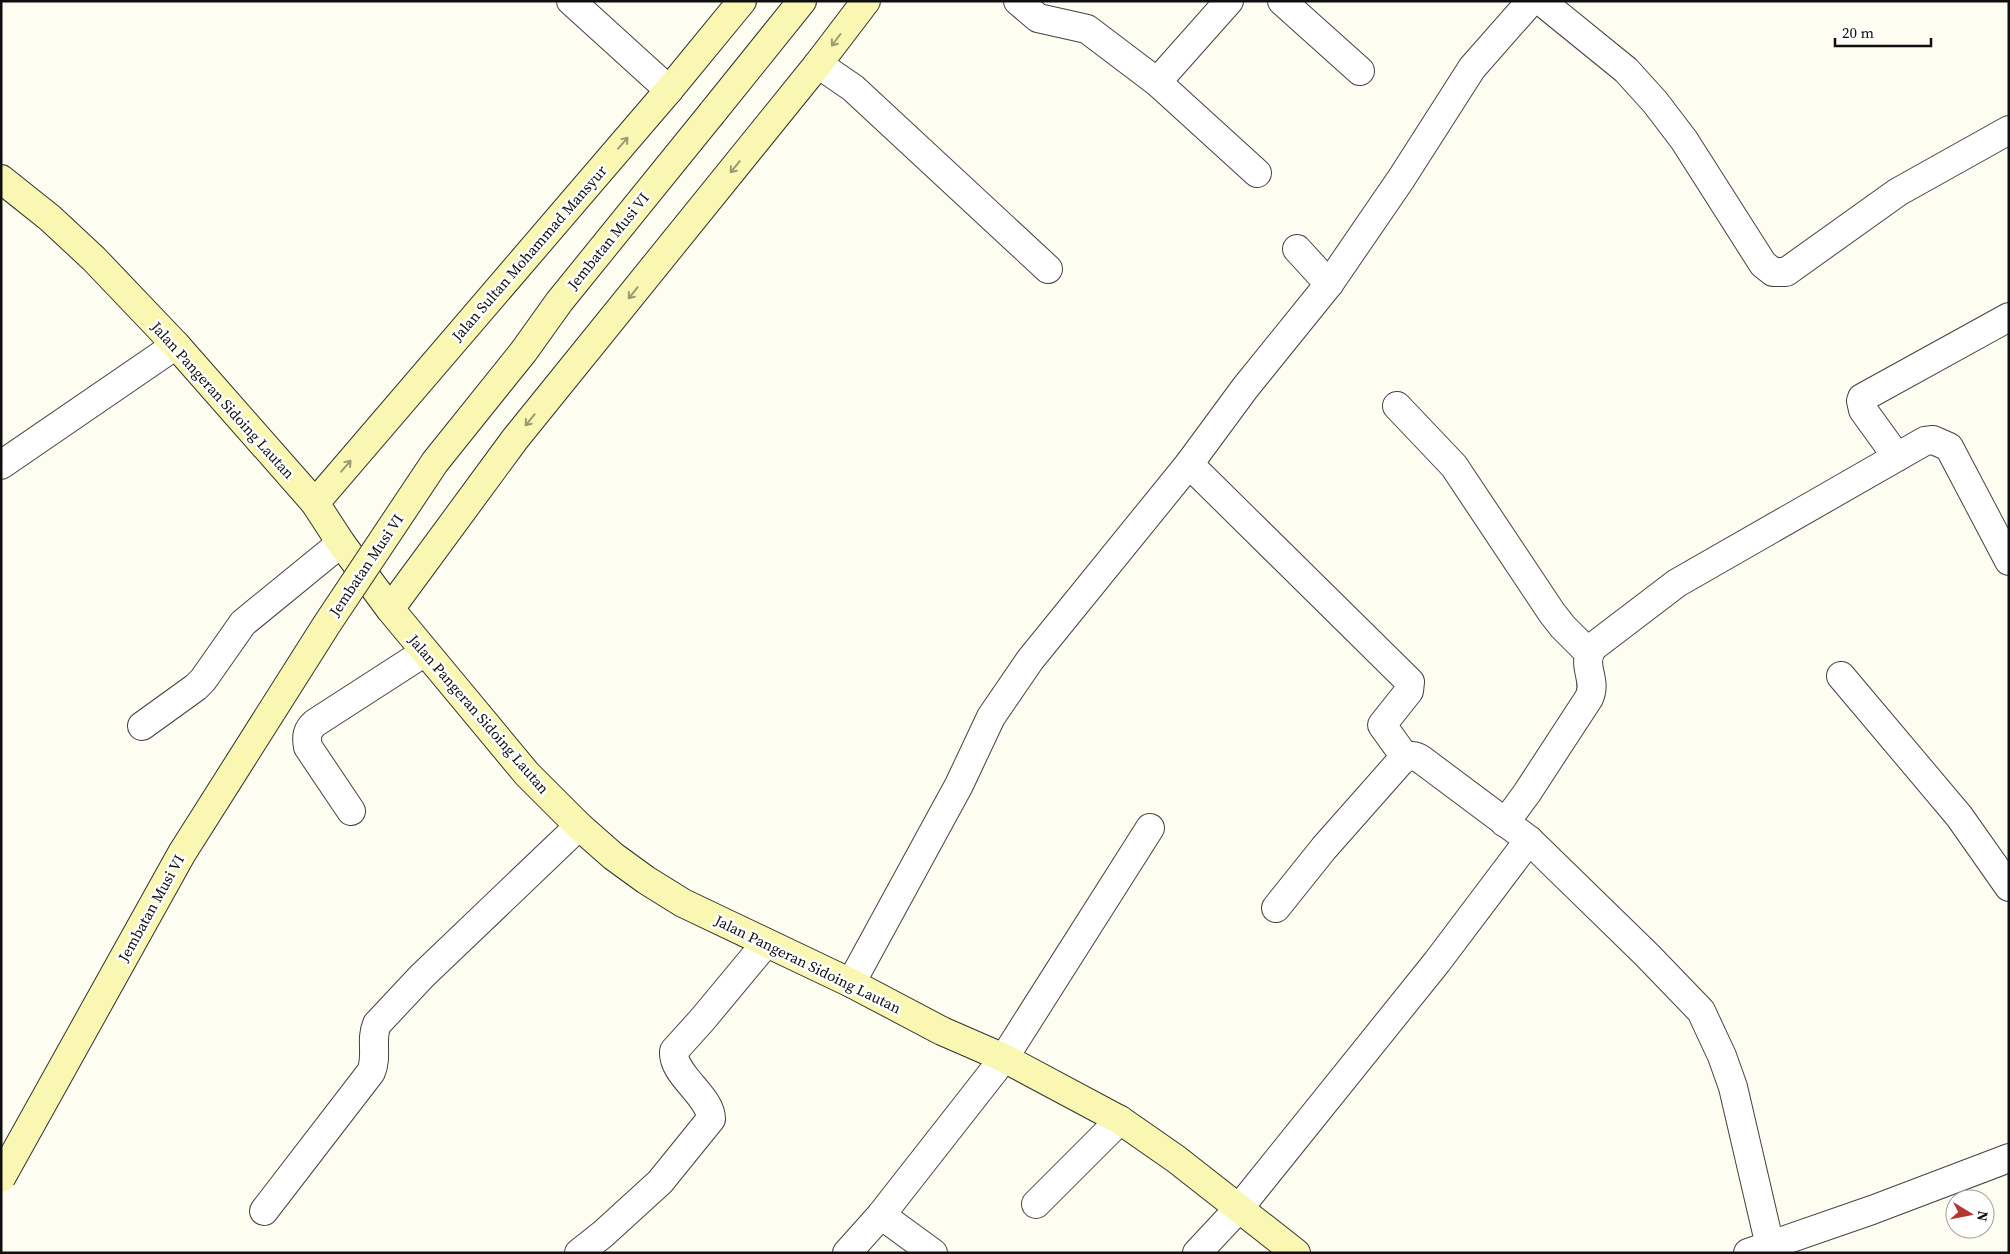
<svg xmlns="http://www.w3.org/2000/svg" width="2010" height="1254" font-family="'Source Serif 4',serif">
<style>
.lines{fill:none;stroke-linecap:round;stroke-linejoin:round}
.street-casing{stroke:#424242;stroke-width:30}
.secondary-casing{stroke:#313131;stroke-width:30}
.street{stroke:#fff;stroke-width:28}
.secondary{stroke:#f9f7b2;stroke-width:28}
.secondary-bridge-casing{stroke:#313131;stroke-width:30;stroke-linecap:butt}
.secondary-bridge{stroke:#f9f7b2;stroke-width:28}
.oneway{stroke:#9b9a71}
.labels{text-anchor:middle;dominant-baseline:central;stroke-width:5;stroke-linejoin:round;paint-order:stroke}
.street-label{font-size:15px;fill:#0f0f0f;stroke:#fff}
</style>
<rect width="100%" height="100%" fill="#fefdf2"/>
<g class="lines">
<g class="street-casing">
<g id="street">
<polyline points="571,1 669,90"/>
<polyline points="1018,1 1038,18 1087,29 1157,82 1257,173"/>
<polyline points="1282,1 1360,71"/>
<polyline points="1541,1 1626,70 1655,102 1684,140 1763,264 1773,272 1786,272 1898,192 2009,130"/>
<polyline points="818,64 853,88 1048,269"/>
<polyline points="1157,82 1229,1"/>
<polyline points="1297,249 1329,284"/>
<polyline points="1397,406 1454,466 1552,613 1563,627 1589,653"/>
<polyline points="1897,457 1863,410 1861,401 1862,398 2009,317"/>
<polyline points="1189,464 1410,682 1409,691 1382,725 1405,757"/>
<polyline points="1,465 176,345"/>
<polyline points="1841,676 1959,816 2009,887"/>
<polyline points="142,726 196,687 203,680 243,623 341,543"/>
<path d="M351 811 308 747C306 736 307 730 315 723L425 652"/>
<path d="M1505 823 1527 793 1589 698C1598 679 1580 666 1593 647L1677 583 1925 441 1933 440 1949 447 2009 561"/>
<path d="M1276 908 1324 848 1400 762C1408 755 1414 754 1422 760L1529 840 1647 955 1701 1011 1722 1056 1733 1087 1770 1246"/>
<polyline points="851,983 959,785 991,717 1030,660 1189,464 1245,388 1329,284 1401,179 1472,68 1531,1"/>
<polyline points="1036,1204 1120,1120"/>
<path d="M264 1211 371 1072C378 1056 370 1040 377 1024L422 976 579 826"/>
<polyline points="881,1215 933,1253"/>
<path d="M579 1253 603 1234 660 1182 711 1119C711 1096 672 1075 674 1051L702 1020 766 943"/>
<polyline points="847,1253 881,1215 1004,1058 1150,828"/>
<polyline points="1197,1253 1240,1207 1437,962 1529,840"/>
<polyline points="1748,1253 1872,1210 2009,1158"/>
</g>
</g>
<g class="secondary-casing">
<g id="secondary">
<polyline points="712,113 802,1"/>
<polyline points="1,179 50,218 94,259 176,345 315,503 341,543 390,609 527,774 579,826 613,856 646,880 683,903 851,983 942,1031 1004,1058 1120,1120 1176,1159 1296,1253"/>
<polyline points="315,503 669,90 742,1"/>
<polyline points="390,609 515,439 818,64 866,1"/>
</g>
</g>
<use href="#street" class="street"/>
<use href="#secondary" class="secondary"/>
<g class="secondary-bridge-casing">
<polyline id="secondary-bridge" points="1,1178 182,853 327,624 435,462 524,351 559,302 712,113"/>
</g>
<use href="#secondary-bridge" class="secondary-bridge"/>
</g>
<defs><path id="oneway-shaft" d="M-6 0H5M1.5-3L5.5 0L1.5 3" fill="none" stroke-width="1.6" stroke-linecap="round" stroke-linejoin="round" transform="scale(1.25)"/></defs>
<g class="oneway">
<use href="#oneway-shaft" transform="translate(836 40) rotate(127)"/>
<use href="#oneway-shaft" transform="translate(623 143) rotate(-49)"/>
<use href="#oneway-shaft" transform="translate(735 167) rotate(129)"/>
<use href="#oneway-shaft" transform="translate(633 293) rotate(129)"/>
<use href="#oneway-shaft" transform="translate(530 420) rotate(129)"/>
<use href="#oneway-shaft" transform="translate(346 466) rotate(-49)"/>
</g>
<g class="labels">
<g class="street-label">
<text transform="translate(608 241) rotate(-51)">Jembatan Musi VI</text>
<text transform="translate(529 253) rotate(-49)">Jalan Sultan Mohammad Mansyur</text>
<text transform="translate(223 400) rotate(48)">Jalan Pangeran Sidoing Lautan</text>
<text transform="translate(366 565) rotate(-56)">Jembatan Musi VI</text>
<text transform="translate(479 714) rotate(49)">Jalan Pangeran Sidoing Lautan</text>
<text transform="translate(151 908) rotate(-61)">Jembatan Musi VI</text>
<text transform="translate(808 964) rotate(26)">Jalan Pangeran Sidoing Lautan</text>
</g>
</g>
<rect width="2010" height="1254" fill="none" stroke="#0f0f0f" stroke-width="5"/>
<g transform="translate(1970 1214) rotate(100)"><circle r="24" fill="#ffffff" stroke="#9f9f9f"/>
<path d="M0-4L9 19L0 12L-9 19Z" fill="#b53631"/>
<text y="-8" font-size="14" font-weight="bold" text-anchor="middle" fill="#0f0f0f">N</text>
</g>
<path d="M1835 38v8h96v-8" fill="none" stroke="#0f0f0f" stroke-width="2.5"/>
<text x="1842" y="38" font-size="15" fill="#0f0f0f" stroke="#ffffff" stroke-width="4" paint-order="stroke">20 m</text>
</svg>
